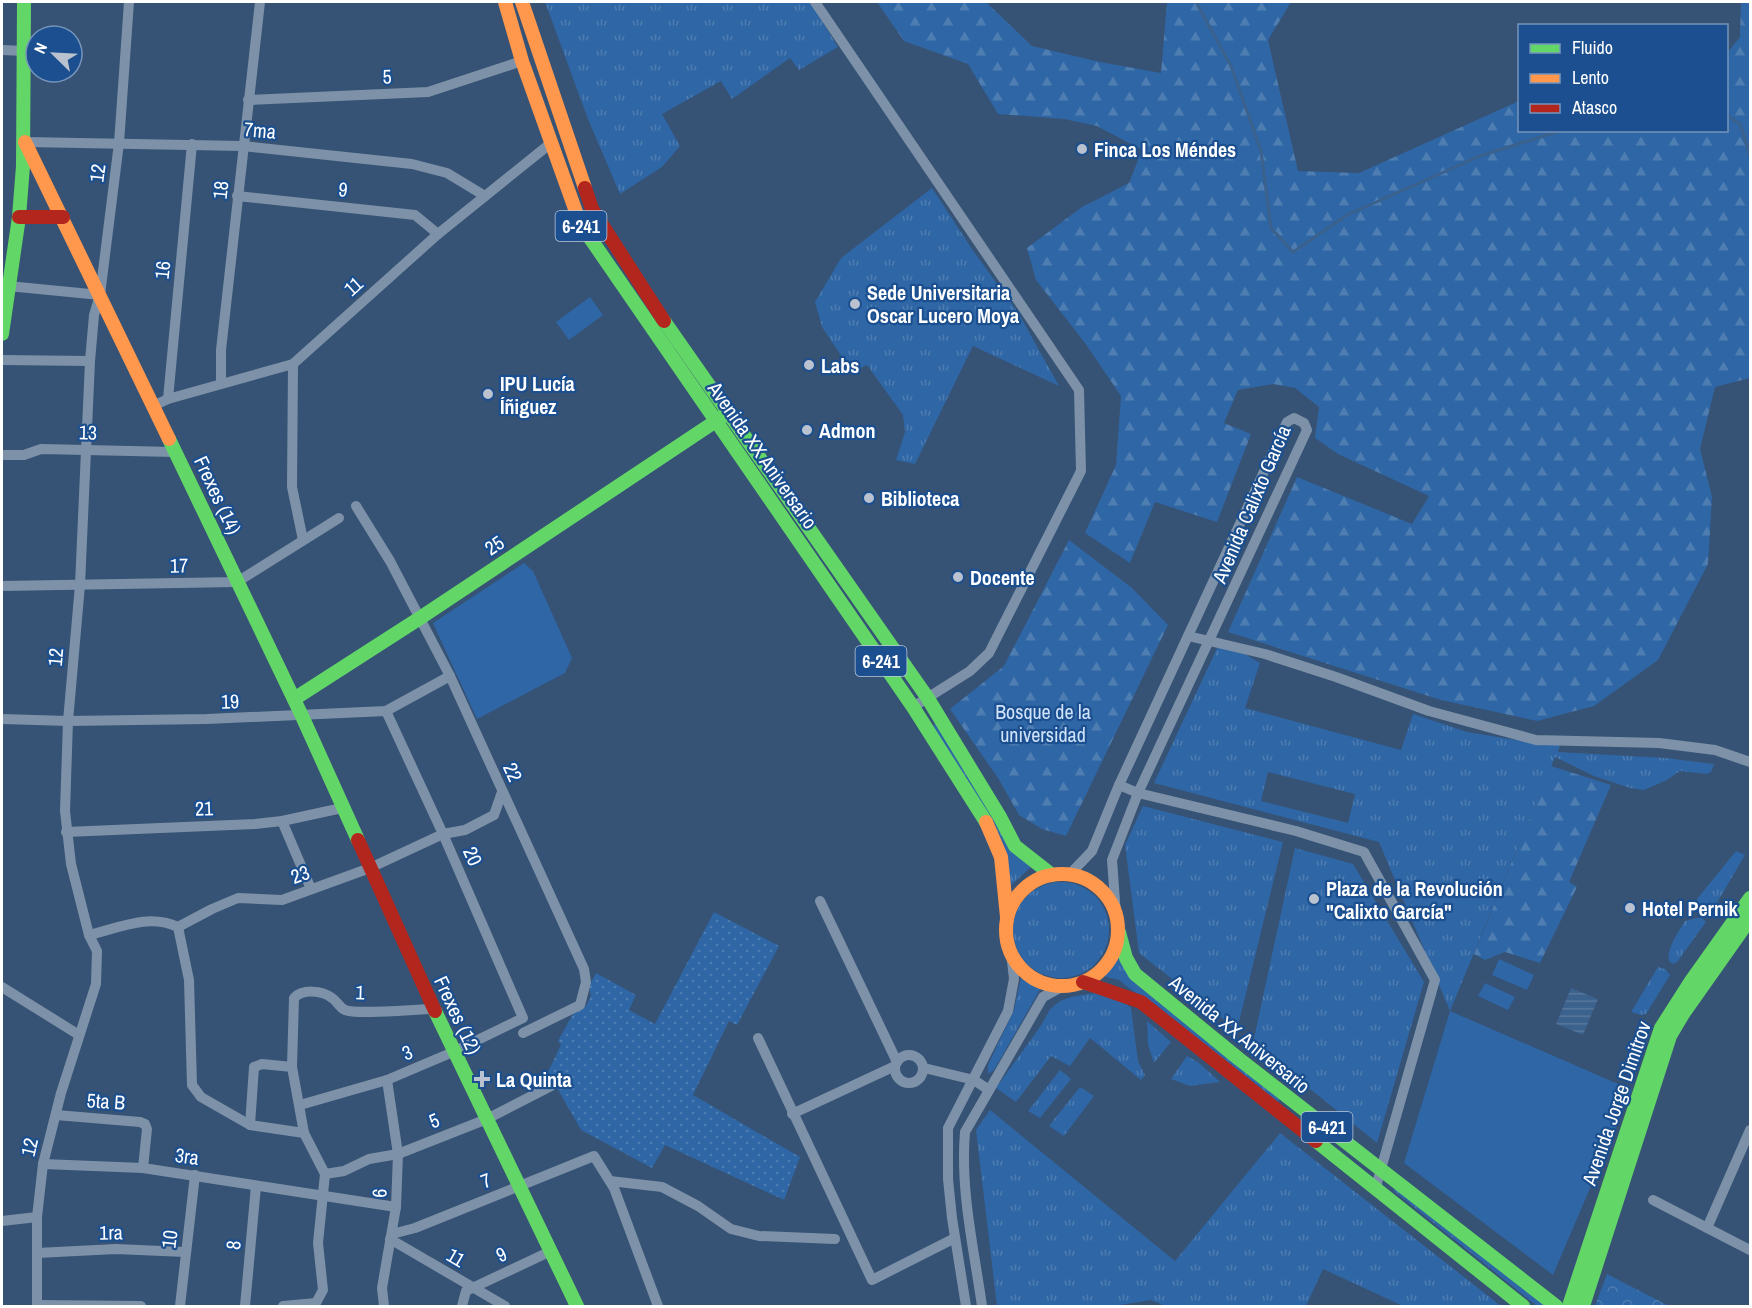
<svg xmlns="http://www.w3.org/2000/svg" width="1752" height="1308" font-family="'Archivo Narrow',sans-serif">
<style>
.grass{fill:url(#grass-tufts);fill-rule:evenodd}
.forest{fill:url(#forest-firs)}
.park{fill:url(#park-crowns)}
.garden{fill:url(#garden-dots)}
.pitch{fill:#2f66a5}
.water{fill:url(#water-rules)}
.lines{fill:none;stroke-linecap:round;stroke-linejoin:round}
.stream{stroke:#3b618d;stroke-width:3}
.street{stroke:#7d92a8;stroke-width:10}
.fast{stroke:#63d668;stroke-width:14}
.slow{stroke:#ff974d;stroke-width:14}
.jam{stroke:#b3261e;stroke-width:14}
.poi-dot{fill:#b9c2ce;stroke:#1b4f8f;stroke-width:2}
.labels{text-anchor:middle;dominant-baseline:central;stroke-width:4.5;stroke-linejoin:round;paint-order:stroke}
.shield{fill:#1b4f8f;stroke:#bbcadd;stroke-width:1.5}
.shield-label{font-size:18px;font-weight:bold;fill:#fff}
.street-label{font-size:20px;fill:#fff;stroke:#1b4f8f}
.poi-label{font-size:20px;font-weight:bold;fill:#fff;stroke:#1b4f8f;text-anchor:start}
.park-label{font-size:20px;fill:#cfe3fa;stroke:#1b4f8f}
</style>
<defs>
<pattern id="grass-tufts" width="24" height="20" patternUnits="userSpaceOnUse" patternTransform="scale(1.5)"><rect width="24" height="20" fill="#2f66a5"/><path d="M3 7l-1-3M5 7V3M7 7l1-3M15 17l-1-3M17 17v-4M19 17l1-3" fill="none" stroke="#4e7db2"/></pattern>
<pattern id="forest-firs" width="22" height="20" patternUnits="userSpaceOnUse" patternTransform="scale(1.5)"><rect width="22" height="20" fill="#2f66a5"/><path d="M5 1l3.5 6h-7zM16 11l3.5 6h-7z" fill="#4e7db2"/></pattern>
<pattern id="park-crowns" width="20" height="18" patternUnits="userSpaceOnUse" patternTransform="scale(1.5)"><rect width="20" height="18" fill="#2f66a5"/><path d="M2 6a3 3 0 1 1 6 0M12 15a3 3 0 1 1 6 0" fill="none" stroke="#4e7db2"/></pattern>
<pattern id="garden-dots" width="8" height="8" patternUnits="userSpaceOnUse" patternTransform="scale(1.5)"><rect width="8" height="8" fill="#2f66a5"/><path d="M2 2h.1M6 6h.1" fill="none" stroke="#4e7db2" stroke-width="1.8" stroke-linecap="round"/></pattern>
<pattern id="water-rules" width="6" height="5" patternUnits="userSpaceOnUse" patternTransform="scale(1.5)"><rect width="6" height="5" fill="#3b618d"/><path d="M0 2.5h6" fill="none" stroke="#58799e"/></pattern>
</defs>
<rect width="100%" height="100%" fill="#365274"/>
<g class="grass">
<polygon points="545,2 810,2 838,47 799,70 790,58 732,99 721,81 662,114 680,146 662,167 620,194 588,119"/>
<polygon points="932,188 974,252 1019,314 1059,386 973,346 915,464 896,460 905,432 903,415 867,365 852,372 822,327 815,302 841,258"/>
<path d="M1221 640 1260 663 1245 708 1401 750 1413 714 1467 732 1516 740 1560 744 1558 752 1666 758 1714 764 1711 772 1707 774 1680 771 1667 780 1644 790 1630 788 1594 776 1555 757 1450 1011 1379 842 1154 783ZM1268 772 1355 794 1348 823 1261 801Z"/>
<polygon points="935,723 1031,867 1008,888 1005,853 933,729"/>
<polygon points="1143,806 1283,842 1237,1030 1139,953 1125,845"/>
<polygon points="1295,848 1353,864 1424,982 1377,1143 1253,1043"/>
<polygon points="1736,851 1745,855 1715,906 1711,909 1699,910 1696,907 1697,899"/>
<circle cx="1061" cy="930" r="48"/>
<path d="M1696 918H1702L1706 922 1677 962 1673 964 1669 961C1667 947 1678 933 1685 921Z"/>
<polygon points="1117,952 1280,1100 1275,1103 1119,980 1103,976"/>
<polygon points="1658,967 1665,969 1670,975 1646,1014 1641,1015 1631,1012"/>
<polygon points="1021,978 1041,988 994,1070 988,1074 988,1065 1014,1010"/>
<polygon points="1102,992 1120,999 1131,1008 1138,1061 1145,1075 1141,1080 1090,1038 1070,1066 1051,1056 1016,1102 996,1088 1042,1024 1050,1009 1060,1001 1071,997"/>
<polygon points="1147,1021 1171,1042 1154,1063 1148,1045"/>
<polygon points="1187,1056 1198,1062 1220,1082 1190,1086 1171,1079"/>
<polygon points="1060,1070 1071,1079 1040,1118 1028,1111"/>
<polygon points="1080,1087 1094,1096 1064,1136 1049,1126"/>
<polygon points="990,1110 1175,1261 1280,1133 1501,1306 1403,1306 1323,1269 1306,1306 1165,1306 1151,1300 1114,1306 997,1306 976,1130"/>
<polygon points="1395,1187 1548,1306 1537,1306 1394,1191"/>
</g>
<g class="forest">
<polygon points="877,2 986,2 1032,46 1100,62 1161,73 1167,2 1291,2 1268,40 1298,171 1359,173 1519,101 1520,130 1726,130 1727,53 1740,37 1741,2 1750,2 1750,378 1715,387 1700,449 1712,497 1708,564 1658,660 1594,706 1537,721 1441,700 1228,632 1297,477 1412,524 1429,496 1338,454 1315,438 1319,407 1295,388 1290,387 1273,384 1238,390 1224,423 1251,434 1217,522 1155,502 1130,563 1085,533 1116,465 1121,396 1085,343 1036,280 1027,248 1082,207 1129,183 1142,150 1097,126 1064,119 998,114 968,64 904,41"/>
<polygon points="1069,540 1132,588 1168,625 1066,836 1042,829 1019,815 998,778 950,709 1004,666"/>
<polygon points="1551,766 1611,785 1569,882 1577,887 1540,963 1505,952 1485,960 1474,954"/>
</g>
<polygon class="park" points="1607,1274 1669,1306 1595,1306"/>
<polygon class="garden" points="714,912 779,946 737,1025 729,1021 693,1095 800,1157 784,1200 665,1145 652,1168 581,1130 548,1072 561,1045 558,1041 573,1014 586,1006 591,996 589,986 596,973 636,995 629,1010 655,1024"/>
<g class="pitch">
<polygon points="590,297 603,315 569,340 556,322"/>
<polygon points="524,563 533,571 572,658 565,673 477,719 433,623"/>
<polygon points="1499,959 1534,975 1527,990 1492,975"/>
<polygon points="1485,983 1515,997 1508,1010 1478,996"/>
<polygon points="1450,1011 1632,1090 1553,1275 1404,1163"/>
</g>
<polygon class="water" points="1571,988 1598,999 1583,1035 1556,1024"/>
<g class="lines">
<g class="stream">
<polyline points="1196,2 1231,66 1261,151 1271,228 1293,252 1347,215 1480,156 1563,130"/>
<polyline points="1726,115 1740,124 1750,155"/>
</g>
<g class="street">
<polyline points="815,2 1079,390 1081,471 989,653 970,671 913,707"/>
<polyline points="2,50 25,51"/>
<polyline points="248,100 428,92 522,61"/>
<polyline points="25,142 243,146 412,164 447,173 485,196"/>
<polyline points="237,196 415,215 438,234"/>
<polyline points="8,286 100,295"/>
<polyline points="2,360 90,361"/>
<polyline points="293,364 292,487 303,540"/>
<polyline points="221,383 221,350 260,2"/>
<polyline points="168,399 192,144"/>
<polyline points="153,406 168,399 293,364 438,234 551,143"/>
<polyline points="2,455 24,455 41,449 175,452"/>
<polyline points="356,506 390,561 450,676 584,969 586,982 580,1005 523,1033"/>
<polyline points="2,586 237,582 339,518"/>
<polyline points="1188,636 1265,654 1336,677 1429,711 1536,740 1659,743 1715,750 1750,762"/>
<polyline points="2,719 68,721 207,719 386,711 450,676"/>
<polyline points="1119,785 1138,793 1296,831 1364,852 1435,980 1375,1190"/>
<polyline points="282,821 311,889"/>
<polyline points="66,832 255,824 282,821 342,808"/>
<polyline points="1071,873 1092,851 1119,785 1287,422 1294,418 1304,423 1307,430 1138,793 1112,860 1116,915"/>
<polyline points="820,901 897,1062"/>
<polyline points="178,927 212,909 238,898 282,900 370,868 443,834 465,830 494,815 502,792"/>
<polyline points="178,927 189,980 192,1085 201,1097 250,1125 304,1133"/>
<path d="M89 935C119 928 148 913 178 927"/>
<polyline points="2,987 79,1035"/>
<polyline points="758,1038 872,1280 955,1238"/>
<circle cx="909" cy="1069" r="14"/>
<polyline points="924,1068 974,1080 989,1090"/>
<polyline points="300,1105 387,1080 453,1052 523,1018 443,834 386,711"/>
<polyline points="792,1114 895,1066"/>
<polyline points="56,1115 140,1122 145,1124 147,1129 143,1168"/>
<polyline points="250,1125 254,1067 262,1064 292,1067"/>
<polyline points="43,1164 143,1168 396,1207"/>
<polyline points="325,1174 344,1171 369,1159 398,1154 487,1119 551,1086"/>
<polyline points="610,1181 662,1187 698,1206 731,1229 759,1236 835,1239"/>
<polyline points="1653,1200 1750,1250"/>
<polyline points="2,1221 37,1217"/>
<polyline points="1707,1228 1750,1130"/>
<polyline points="392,1234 415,1228 594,1156 614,1188 658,1306"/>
<polyline points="390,1239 505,1306"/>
<polyline points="37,1253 116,1249 185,1252"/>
<polyline points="37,1305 141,1306"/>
<polyline points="37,1306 37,1217 43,1164 61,1093 96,984 97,951 89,935 71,864 65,811 68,721 80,585 90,361 94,315 100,295 119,143 129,2"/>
<polyline points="180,1306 195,1175"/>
<polyline points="245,1306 256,1186"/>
<path d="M283 1306 316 1303 323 1290 318 1243 325 1174 304 1133 292 1067 294 998C302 989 322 990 332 998 337 1001 339 1007 345 1010 358 1015 416 1009 433 1009"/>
<polyline points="384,1306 382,1288 396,1207 398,1154 387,1080"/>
<polyline points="462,1306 466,1291 551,1251"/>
<polyline points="966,1306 952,1218 948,1179 948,1128 1008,1011 1014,979 1011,952"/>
<path d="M982 1306C974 1249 960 1190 965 1132L1043 997 1063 986"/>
</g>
<g class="fast">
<polyline points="588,235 913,707 986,822"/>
<polyline points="664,321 927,697 1000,817 1015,846 1052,875"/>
<polyline points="2,334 19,217 23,166 24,2"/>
<polyline points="169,439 302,716 358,840"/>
<polyline points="294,699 420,618 725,415"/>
<polyline points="1119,932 1126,958 1135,974 1239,1059 1556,1306"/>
<polyline points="435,1011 577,1306"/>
<polyline points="1316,1141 1523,1306"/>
<polyline points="1569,1306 1661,1028 1691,981 1750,898"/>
<polyline points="1583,1306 1670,1036 1683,1014 1750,919"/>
</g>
<g class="slow">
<polyline points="505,2 522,61 580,223 588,235"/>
<polyline points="522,2 585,188"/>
<polyline points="25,142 169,439"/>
<polyline points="986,822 1001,857 1007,917"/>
<circle cx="1062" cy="930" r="56"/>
</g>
<g class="jam">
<polyline points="585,188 592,209 664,321"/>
<polyline points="19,217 63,217"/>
<polyline points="358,840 435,1011"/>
<polyline points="1083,982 1141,1002 1316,1141"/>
</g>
</g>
<g class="poi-dot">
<circle cx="1082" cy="149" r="6"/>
<circle cx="855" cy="304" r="6"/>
<circle cx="809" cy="365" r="6"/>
<circle cx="488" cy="394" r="6"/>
<circle cx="807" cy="430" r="6"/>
<circle cx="869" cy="498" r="6"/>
<circle cx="958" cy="577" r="6"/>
<circle cx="1314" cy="899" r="6"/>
<circle cx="1630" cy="908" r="6"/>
<path d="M479 1070h6v6h6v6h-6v6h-6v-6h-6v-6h6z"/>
</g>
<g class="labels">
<g class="shield">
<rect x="555.5" y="211" width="51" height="30" rx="4.5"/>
<rect x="855.5" y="646" width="51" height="30" rx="4.5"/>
<rect x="1301.5" y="1112" width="51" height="30" rx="4.5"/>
</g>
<g class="shield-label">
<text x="581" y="226">6-241</text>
<text x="881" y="661">6-241</text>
<text x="1327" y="1127">6-421</text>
</g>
<g class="street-label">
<text transform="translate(387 76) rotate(-2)">5</text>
<text transform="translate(260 130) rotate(5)">7ma</text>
<text transform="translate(97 173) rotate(-83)">12</text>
<text transform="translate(343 189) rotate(6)">9</text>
<text transform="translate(220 190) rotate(-84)">18</text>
<text transform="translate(162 270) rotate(-84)">16</text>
<text transform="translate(353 286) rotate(-42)">11</text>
<text transform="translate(88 432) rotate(1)">13</text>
<text transform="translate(763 455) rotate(55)">Avenida XX Aniversario</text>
<text transform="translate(218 495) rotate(65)">Frexes (14)</text>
<text transform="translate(1251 504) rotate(-67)">Avenida Calixto García</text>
<text transform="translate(494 545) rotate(-34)">25</text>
<text transform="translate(179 565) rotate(-1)">17</text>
<text transform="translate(55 657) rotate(-85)">12</text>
<text transform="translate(230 701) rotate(-2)">19</text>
<text transform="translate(513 772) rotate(66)">22</text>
<text transform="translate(204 808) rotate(-2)">21</text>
<text transform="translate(473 856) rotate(66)">20</text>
<text transform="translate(300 874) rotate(-20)">23</text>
<text transform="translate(360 992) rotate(2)">1</text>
<text transform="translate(458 1015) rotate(65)">Frexes (12)</text>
<text transform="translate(1240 1034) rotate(39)">Avenida XX Aniversario</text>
<text transform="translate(407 1052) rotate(-23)">3</text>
<text transform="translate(106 1101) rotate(4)">5ta B</text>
<text transform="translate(1616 1103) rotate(-71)">Avenida Jorge Dimitrov</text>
<text transform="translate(434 1120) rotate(-22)">5</text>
<text transform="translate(29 1147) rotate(-77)">12</text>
<text transform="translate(187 1156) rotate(8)">3ra</text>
<text transform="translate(486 1180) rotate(-22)">7</text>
<text transform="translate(379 1193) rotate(-87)">6</text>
<text transform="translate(111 1232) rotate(-1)">1ra</text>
<text transform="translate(169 1239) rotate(-83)">10</text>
<text transform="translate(233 1245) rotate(-85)">8</text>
<text transform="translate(501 1254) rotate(-24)">9</text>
<text transform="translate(456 1257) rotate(30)">11</text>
</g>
<g class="poi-label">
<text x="1094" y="149">Finca Los Méndes</text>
<text x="867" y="292">Sede Universitaria<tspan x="867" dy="23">Oscar Lucero Moya</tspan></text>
<text x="821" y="365">Labs</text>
<text x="500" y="383">IPU Lucía<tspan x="500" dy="23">Íñiguez</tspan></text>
<text x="819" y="430">Admon</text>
<text x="881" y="498">Biblioteca</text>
<text x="970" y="577">Docente</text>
<text x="1326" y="888">Plaza de la Revolución<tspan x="1326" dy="23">"Calixto García"</tspan></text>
<text x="1642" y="908">Hotel Pernik</text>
<text x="496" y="1079">La Quinta</text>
</g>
<g class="park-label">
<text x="1043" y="711">Bosque de la<tspan x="1043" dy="23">universidad</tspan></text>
</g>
</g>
<rect width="1752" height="1308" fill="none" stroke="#ffffff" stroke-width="6"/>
<rect x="1518" y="24" width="210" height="108" fill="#1b4f8f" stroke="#7695bc" stroke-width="1.5"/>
<rect x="1530" y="44" width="30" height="9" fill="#63d668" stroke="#7695bc" stroke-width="1.5"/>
<text x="1572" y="54" font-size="18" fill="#ffffff">Fluido</text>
<rect x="1530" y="74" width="30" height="9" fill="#ff974d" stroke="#7695bc" stroke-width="1.5"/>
<text x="1572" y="84" font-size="18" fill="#ffffff">Lento</text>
<rect x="1530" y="104" width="30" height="9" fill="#b3261e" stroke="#7695bc" stroke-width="1.5"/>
<text x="1572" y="114" font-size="18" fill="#ffffff">Atasco</text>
<g transform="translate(54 54) rotate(294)"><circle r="28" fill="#1b4f8f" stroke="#7695bc" stroke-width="1.5"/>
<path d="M0-4.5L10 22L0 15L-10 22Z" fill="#b9c2ce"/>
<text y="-9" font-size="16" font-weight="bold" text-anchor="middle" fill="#ffffff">N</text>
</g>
</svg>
